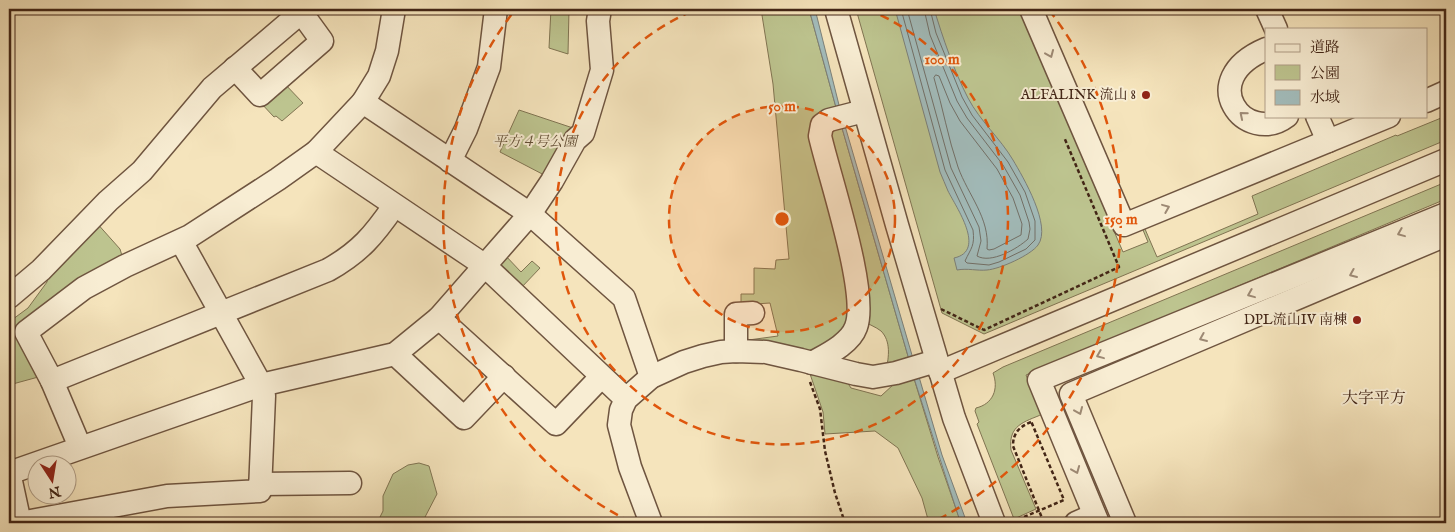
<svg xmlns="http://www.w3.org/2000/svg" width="1455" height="532" font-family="'IM FELL English','Noto Serif JP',serif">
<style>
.green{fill:#bdc48f;stroke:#807452}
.water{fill:#a2bcbb;stroke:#7c8079}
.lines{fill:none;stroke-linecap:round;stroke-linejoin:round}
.shore{stroke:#727068;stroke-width:1}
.minor-casing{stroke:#6f5540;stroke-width:25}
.path{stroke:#422516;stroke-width:2.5;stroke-dasharray:4 2.5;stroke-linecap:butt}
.minor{stroke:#f8edd3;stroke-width:22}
.oneway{stroke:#9d8974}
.ring{fill:none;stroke:#e0560c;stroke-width:2.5;stroke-dasharray:9 6}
.poi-dot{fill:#8f2418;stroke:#f8edd3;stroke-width:2}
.labels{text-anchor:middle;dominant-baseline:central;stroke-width:4;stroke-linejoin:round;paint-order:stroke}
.poi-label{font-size:14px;fill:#422516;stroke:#f8edd3;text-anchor:end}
.park-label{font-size:14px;font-style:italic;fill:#614d34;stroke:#f8edd3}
.quarter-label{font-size:16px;fill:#422516;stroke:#f8edd3}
.centre{fill:#e0560c;stroke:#f8edd3;stroke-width:2.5}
.ring-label{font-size:15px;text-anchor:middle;font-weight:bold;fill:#e0560c;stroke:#f8edd3;stroke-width:4;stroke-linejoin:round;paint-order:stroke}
</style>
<rect width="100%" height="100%" fill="#f5e4bc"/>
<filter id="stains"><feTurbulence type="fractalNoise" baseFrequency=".004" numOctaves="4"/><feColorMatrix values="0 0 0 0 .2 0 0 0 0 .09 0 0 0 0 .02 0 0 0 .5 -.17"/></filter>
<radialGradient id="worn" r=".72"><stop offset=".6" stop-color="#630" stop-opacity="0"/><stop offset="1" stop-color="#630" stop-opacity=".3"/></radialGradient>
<g class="green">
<polygon points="551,9 589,9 587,13 569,10 568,54 549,48"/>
<polygon points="761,9 809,9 837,111 826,116 836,215 851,326 812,356 741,341 778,336 770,303 741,305 741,294 754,294 754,268 775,269 776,260 789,259 773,84"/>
<polygon points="856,9 1019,9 1123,252 1148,242 1143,230 1145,229 1157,257 1258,214 1252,196 1396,135 1397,136 1446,116 1446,114 1446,140 984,334 942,313"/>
<polygon points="283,82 303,103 282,121 276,116 274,117 260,102"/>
<polygon points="519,110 573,128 548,177 500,152"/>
<path d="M840 121 910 363 886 370C889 357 891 341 881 331 876 327 868 324 863 321L826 143 831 124Z"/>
<path d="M1446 182V199L1026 375 1043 414C1024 422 1008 425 1011 450L1036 509 1014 519 977 424 979 422 975 411 976 408C993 404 999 389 993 373L1003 367Z"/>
<polygon points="95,221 120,249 123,259 19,329 42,376 9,385 9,322 28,308 47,282 49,269"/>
<polygon points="504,254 521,272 532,261 540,268 520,289 499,268"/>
<polygon points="808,368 843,376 851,388 881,396 894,384 912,372 938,457 961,523 929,523 922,498 898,448 875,431 825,434 823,412"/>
<polygon points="419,463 429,466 437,494 424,519 419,523 373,523 378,521 383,511 383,496 393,474 408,465"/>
</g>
<g class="water">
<polygon points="809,9 815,9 840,109 837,111"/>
<path d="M895 9H934C943 38 954 71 968 98 980 121 1000 138 1013 160 1023 177 1052 226 1038 245 1031 255 1000 269 987 270 977 271 968 268 957 270L954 258C987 251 956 207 948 191 945 185 943 178 940 172Z"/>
<polygon points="843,119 914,362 910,363 840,121"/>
<polygon points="917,370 942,455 967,523 961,523 959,518 912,372"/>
</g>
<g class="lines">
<g class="shore">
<path d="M901 9 945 170 973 230C975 246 971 248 965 261L967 263 989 265 999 262 1026 249 1035 240V221L1025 192 1008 162 972 115 962 97 936 33 930 9"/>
<path d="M907 9 951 168 979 227 981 241 977 256C991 264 1017 249 1028 239L1030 229 1029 222 1020 195 1003 165 967 118 957 101 930 35 924 9"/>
<path d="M936 75 939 76 950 103 960 121 997 169 1013 198 1022 224 1021 235 994 249 989 250 987 249C990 218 968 195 958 167 948 138 943 108 934 78Z"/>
</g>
<g class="minor-casing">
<g id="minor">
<polyline points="836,9 897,225 954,418 994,523"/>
<polyline points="1031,9 1124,225 1389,116"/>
<polyline points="1267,9 1276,29"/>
<path d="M1266 49C1193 80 1246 147 1287 116"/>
<polyline points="235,68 260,95 322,41 301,12"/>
<polyline points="1426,101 1446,92"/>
<polyline points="363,102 530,214 624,298 651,377"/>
<polyline points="1317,116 1328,141"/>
<polyline points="316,152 484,265 626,399"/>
<polyline points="450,161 466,129 489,67 496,9"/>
<polyline points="9,297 41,270 108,201 142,171 212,88 305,9"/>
<polyline points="439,318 556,424 601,377"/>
<polyline points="736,351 736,314 753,313"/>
<polyline points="395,354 464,418 504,376"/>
<path d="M812 363C826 355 850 344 856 327 869 293 829 176 820 136L822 125 829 120 864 111"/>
<polyline points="940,372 1446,160"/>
<path d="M52 381 328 270C360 252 374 235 394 206"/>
<polyline points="80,447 52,381 26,332 84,288 125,266 190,236 278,179 316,152 363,102 379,76 387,51 394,9"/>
<polyline points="9,472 20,523"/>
<polyline points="9,473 261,385 395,354 439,318 530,214 552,181 575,140 583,133 602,70 598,21 600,9"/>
<polyline points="260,484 350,483"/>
<polyline points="20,523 167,496 260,491 264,396 261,385 181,241"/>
<polyline points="651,523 630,467 619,425 621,410 626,399 651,377 684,362 703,356 721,352 736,351 766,352 801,360 856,374 873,377 896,373 936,361"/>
<polyline points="1076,523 1094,515"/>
<polyline points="1098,523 1039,380 1446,214"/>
<polyline points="1125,523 1071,394 1446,235"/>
</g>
</g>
<g class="path">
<polyline points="941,309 984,330 1119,267 1064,137"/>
<polyline points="810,382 820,409 825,451 835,493 845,523"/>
<path d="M1031 422C1019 427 1013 433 1013 446L1044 523"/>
<polyline points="1012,522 1064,500 1031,421"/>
</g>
<use href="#minor" class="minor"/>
</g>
<defs><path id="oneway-chevron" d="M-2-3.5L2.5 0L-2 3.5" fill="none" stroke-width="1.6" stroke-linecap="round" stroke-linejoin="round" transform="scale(1.25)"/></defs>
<g class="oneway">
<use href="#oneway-chevron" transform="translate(1050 54) rotate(67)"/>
<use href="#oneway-chevron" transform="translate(1243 115) rotate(-140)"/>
<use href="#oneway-chevron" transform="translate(1166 208) rotate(-22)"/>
<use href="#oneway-chevron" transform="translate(1401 233) rotate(158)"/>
<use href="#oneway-chevron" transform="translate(1353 274) rotate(157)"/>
<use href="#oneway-chevron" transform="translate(1251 294) rotate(158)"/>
<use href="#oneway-chevron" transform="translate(1203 338) rotate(157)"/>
<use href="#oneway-chevron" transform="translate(1100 355) rotate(158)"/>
<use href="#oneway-chevron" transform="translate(1079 411) rotate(67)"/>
<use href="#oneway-chevron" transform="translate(1076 470) rotate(68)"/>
</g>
<circle cx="782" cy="219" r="113" fill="#e0560c" fill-opacity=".12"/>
<g class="ring">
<circle cx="782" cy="219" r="113"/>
<path d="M867 9A226 226 0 1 1 697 9"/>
<path d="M631 522A339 339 0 0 1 515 10M1049 10A339 339 0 0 1 933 522"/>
</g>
<g class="poi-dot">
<circle cx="1146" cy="95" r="5"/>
<circle cx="1357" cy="320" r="5"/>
</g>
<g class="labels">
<g class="poi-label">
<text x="1136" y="95">ALFALINK 流山 8</text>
<text x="1347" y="320">DPL流山IV 南棟</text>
</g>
<g class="park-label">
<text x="535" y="142">平方４号公園</text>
</g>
<g class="quarter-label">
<text x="1374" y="399">大字平方</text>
</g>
</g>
<circle cx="782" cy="219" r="8" class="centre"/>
<g class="ring-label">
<text x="942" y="64">100 m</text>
<text x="782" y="111">50 m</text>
<text x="1121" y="224">150 m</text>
</g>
<rect width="1455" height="532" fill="none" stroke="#f5e4bc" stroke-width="30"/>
<rect x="10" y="10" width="1435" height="512" fill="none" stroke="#422516" stroke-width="2.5"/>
<rect x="15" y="15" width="1425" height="502" fill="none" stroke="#422516"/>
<rect x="1265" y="28" width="162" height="90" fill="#f8edd3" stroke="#af9d87"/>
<rect x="1275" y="44" width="25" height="8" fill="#f8edd3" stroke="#af9d87"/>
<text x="1310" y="52" font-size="15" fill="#422516">道路</text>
<rect x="1275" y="65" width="25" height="15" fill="#bdc48f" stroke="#af9d87"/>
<text x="1310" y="78" font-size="15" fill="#422516">公園</text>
<rect x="1275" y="90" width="25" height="15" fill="#a2bcbb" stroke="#af9d87"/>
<text x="1310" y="102" font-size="15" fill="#422516">水域</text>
<g transform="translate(52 480) rotate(168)"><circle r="24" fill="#f8edd3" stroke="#af9d87"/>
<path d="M0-4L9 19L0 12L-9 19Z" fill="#8f2418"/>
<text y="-8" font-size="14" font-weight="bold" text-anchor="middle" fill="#422516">N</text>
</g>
<rect width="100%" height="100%" filter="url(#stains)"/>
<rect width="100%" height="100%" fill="url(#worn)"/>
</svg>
